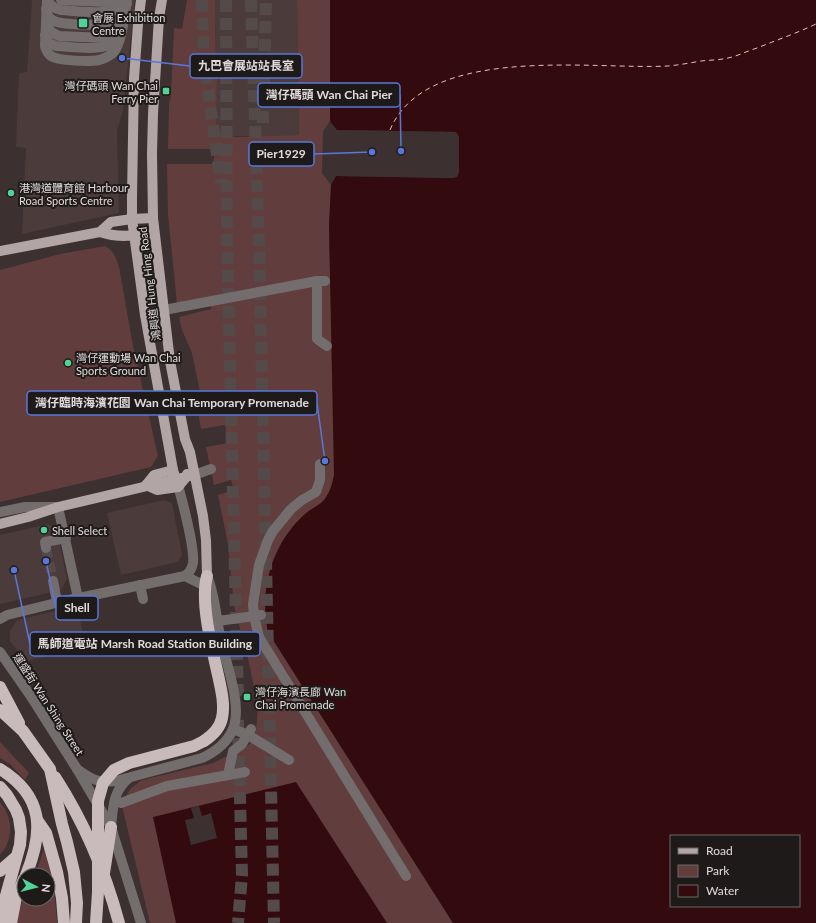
<svg xmlns="http://www.w3.org/2000/svg" width="816" height="923" font-family="Lato,'Noto Sans TC',sans-serif">
<style>
.built{fill:#4c3b3b}
.green{fill:#623d3d}
.water{fill:#330b0f;fill-rule:evenodd}
.pier{fill:#3c3030}
.lines{fill:none;stroke-linecap:round;stroke-linejoin:round}
.ferry{stroke:#f8b8b8;stroke-width:1;stroke-dasharray:5 4;stroke-linecap:butt}
.minor-tunnel{stroke:#554a4a;stroke-width:10;stroke-dasharray:10 5;stroke-linecap:butt}
.highway-tunnel{stroke:#554a4a;stroke-width:12;stroke-dasharray:12 6;stroke-linecap:butt}
.minor{stroke:#736d6d;stroke-width:10}
.major{stroke:#b1a5a5;stroke-width:10}
.highway{stroke:#c9bbbb;stroke-width:12}
.highway-bridge{stroke:#c9bbbb;stroke-width:12}
.poi-dot{fill:#51d397;stroke:#1f1a1a;stroke-width:1.5}
.labels{text-anchor:middle;dominant-baseline:central;stroke-width:4;stroke-linejoin:round;paint-order:stroke}
.poi-label{font-size:11px;fill:#e2dada;stroke:#1f1a1a;text-anchor:start}
.street-label{font-size:11px;fill:#e2dada;stroke:#1f1a1a}
.leader{fill:none;stroke:#5878d9;stroke-width:1.5}
.callout-dot{fill:#5878d9;stroke:#1f1a1a;stroke-width:1.5}
.callout{fill:#1f1a1a;stroke:#5878d9;stroke-width:1.5}
.callout-label{font-size:12px;text-anchor:middle;font-weight:bold;fill:#e2dada}
</style>
<rect width="100%" height="100%" fill="#3c3030"/>
<g class="built">
<polygon points="32,0 135,0 123,110 117,131 119,213 22,234 26,148 16,147 19,73 27,72"/>
<polygon points="215,0 297,0 299,136 216,136 217,80 215,32"/>
<polygon points="164,500 172,503 182,555 178,562 121,575 107,513"/>
<polygon points="48,524 56,527 67,579 61,590 0,604 0,535"/>
<polygon points="77,606 86,647 26,661 10,641 10,631 17,620"/>
</g>
<g class="green">
<path d="M187 0H215V32L217 80 216 136 240 137 299 135 297 0H330V121L323 131 322 173 331 185 329 226 335 472C333 483 330 495 321 503 316 507 309 510 304 515 272 544 259 590 268 632L453 923H150L123 810 124 799 131 788 142 780 213 763 249 745 256 731 258 707 248 658 234 606 228 544 218 495 234 490 231 480 214 485 206 447 228 443 225 425 201 429 199 418 201 397 192 353 182 330 179 317 211 309V297L177 303 168 215 167 164H213L215 149H168L169 105 171 94 174 28 182 29Z"/>
<path d="M105 246C114 251 116 257 119 267L133 346 158 456 151 467 0 502V270L60 254Z"/>
<polygon points="0,742 29,773 25,780 10,764 0,758"/>
<path d="M0 802C13 817 14 840 0 855Z"/>
<polygon points="44,841 54,885 57,923 16,923 17,916 24,897 24,899 48,899 48,875 35,875 44,849"/>
</g>
<g class="water">
<path d="M330 0H816V923H453L268 632C259 590 272 544 304 515 309 510 316 507 321 503 329 496 332 485 334 475L329 226 331 185 336 176 452 178 457 177 459 173V137L456 132 337 130 330 121ZM671 836H799V906H671Z"/>
<polygon points="296,782 387,923 176,923 153,817"/>
</g>
<g class="pier">
<polygon points="337,130 456,132 459,137 458,175 456,177 452,178 336,176 338,174 452,176 455,175 457,172 457,137 455,134 338,132"/>
<polygon points="199,806 202,816 211,813 217,838 191,845 185,820 194,818 191,808"/>
</g>
<g class="lines">
<path class="ferry" d="M390 130C426 43 593 70 668 66 679 65 690 63 701 61 710 60 720 60 728 58 738 56 747 51 757 48 777 40 797 33 816 24"/>
<polyline class="minor-tunnel" points="46,548 53,581"/>
<g class="highway-tunnel">
<polyline points="202,0 204,62 221,183"/>
<polyline points="226,0 227,240 238,700"/>
<polyline points="251,0 259,247 274,923"/>
<polyline points="263,123 266,0"/>
<polyline points="238,720 242,875 238,923"/>
</g>
<g class="minor">
<path d="M47 0 45 46C46 50 47 53 51 56 59 61 90 62 99 60 104 59 109 56 113 53 122 44 125 12 127 0"/>
<path d="M48 0C50 6 55 9 61 10 78 11 115 17 127 4"/>
<polyline points="61,0 106,2 119,0"/>
<path d="M46 9C47 15 49 19 54 21 62 25 105 26 114 23 118 22 121 20 124 17"/>
<polyline points="46,23 51,32 59,36 106,38 117,35 121,31"/>
<path d="M45 35 49 43 56 46C76 47 101 52 119 41"/>
<polyline points="317,281 317,339 327,346"/>
<polyline points="164,310 317,281 325,281"/>
<polyline points="320,464 320,480 316,492 302,500 291,509 273,531 268,540 259,565 253,604 254,616 259,637 406,876"/>
<polyline points="194,475 211,469"/>
<path d="M176 479C181 495 195 548 193 563 192 569 189 573 185 576"/>
<polyline points="0,512 25,507 58,507 78,598"/>
<polyline points="46,548 45,542 66,538"/>
<polyline points="53,581 57,602"/>
<polyline points="140,585 143,599"/>
<polyline points="0,619 7,615 64,601 185,576 205,586"/>
<polyline points="218,621 261,615"/>
<polyline points="0,652 32,698 77,769 111,827 141,923"/>
<polyline points="233,729 248,735 289,760"/>
<path d="M77 769C92 780 98 783 116 781L202 758C215 752 227 743 233 729 243 705 225 661 220 636 216 616 215 595 207 576"/>
<polyline points="228,775 233,751 242,744 251,729"/>
<polyline points="121,803 167,786 245,772"/>
<path d="M111 827C113 808 113 790 129 778"/>
</g>
<g class="major">
<polyline points="141,0 138,24 134,78 132,197 132,219 145,315 173,470 176,479"/>
<polyline points="162,0 159,18 153,114 152,154 153,218 170,361 185,439 190,452 203,516 206,540 207,576"/>
<path d="M100 232C117 238 136 236 154 233"/>
<polyline points="0,251 100,232 111,222 132,219 153,218"/>
<polyline points="146,485 157,490 178,487 187,476 187,474"/>
<polyline points="146,485 154,475 173,470"/>
<polyline points="0,524 28,517 58,507 194,475"/>
</g>
<g class="highway">
<polyline points="0,687 19,723"/>
<polyline points="0,710 23,731 50,769 62,824 67,842 74,872 77,903 76,923"/>
<path d="M204 741C213 735 220 728 222 718 225 704 221 689 218 675 212 648 200 602 207 576"/>
<path d="M0 769C44 796 44 831 26 875"/>
<path d="M55 777C84 822 105 871 119 923"/>
<polyline points="0,787 7,795 16,810 19,818 21,832 20,845 2,910 0,923"/>
<polyline points="37,820 46,833 57,872 62,898 64,923"/>
<polyline points="0,871 16,857"/>
<polyline points="104,873 111,827"/>
<polyline points="11,923 16,897 24,879"/>
</g>
<polyline class="highway-bridge" points="96,923 98,892 98,801 103,783 114,770 129,763 194,746 204,741"/>
</g>
<g class="poi-dot">
<rect x="78" y="18" width="10" height="10" rx="2"/>
<rect x="162" y="87" width="8" height="8" rx="2"/>
<circle cx="11" cy="193" r="4"/>
<circle cx="68" cy="363" r="4"/>
<circle cx="44" cy="530" r="4"/>
<rect x="243" y="693" width="8" height="8" rx="2"/>
</g>
<g class="labels">
<g class="poi-label">
<text x="92" y="17">會展 Exhibition<tspan x="92" dy="13">Centre</tspan></text>
<text x="158" y="85" text-anchor="end">灣仔碼頭 Wan Chai<tspan x="158" dy="13">Ferry Pier</tspan></text>
<text x="19" y="187">港灣道體育館 Harbour<tspan x="19" dy="13">Road Sports Centre</tspan></text>
<text x="76" y="357">灣仔運動場 Wan Chai<tspan x="76" dy="13">Sports Ground</tspan></text>
<text x="52" y="530">Shell Select</text>
<text x="255" y="691">灣仔海濱長廊 Wan<tspan x="255" dy="13">Chai Promenade</tspan></text>
</g>
<g class="street-label">
<text transform="translate(149 284) rotate(-97)">鴻興道 Hung Hing Road</text>
<text transform="translate(49 704) rotate(57)">運盛街 Wan Shing Street</text>
</g>
</g>
<path class="leader" d="M122 58L190 66M401 151L400 95M372 152L314 154M325 461L317 403M46 561L56 608M14 570L30 644"/>
<g class="callout-dot">
<circle cx="122" cy="58" r="4"/>
<circle cx="401" cy="151" r="4"/>
<circle cx="372" cy="152" r="4"/>
<circle cx="325" cy="461" r="4"/>
<circle cx="46" cy="561" r="4"/>
<circle cx="14" cy="570" r="4"/>
</g>
<g class="callout">
<rect x="190" y="54" width="112" height="24" rx="4"/>
<rect x="258" y="83" width="142" height="24" rx="4"/>
<rect x="249" y="142" width="65" height="24" rx="4"/>
<rect x="27" y="391" width="290" height="24" rx="4"/>
<rect x="56" y="596" width="42" height="24" rx="4"/>
<rect x="30" y="632" width="230" height="24" rx="4"/>
</g>
<g class="callout-label">
<text x="246" y="70">九巴會展站站長室</text>
<text x="329" y="99">灣仔碼頭 Wan Chai Pier</text>
<text x="281" y="158">Pier1929</text>
<text x="172" y="407">灣仔臨時海濱花園 Wan Chai Temporary Promenade</text>
<text x="77" y="612">Shell</text>
<text x="145" y="648">馬師道電站 Marsh Road Station Building</text>
</g>
<rect x="670" y="835" width="130" height="72" fill="#1f1a1a" stroke="#6d6767"/>
<rect x="678" y="848" width="20" height="6" fill="#b1a5a5" stroke="#6d6767"/>
<text x="706" y="855" font-size="12" fill="#e2dada">Road</text>
<rect x="678" y="865" width="20" height="12" fill="#623d3d" stroke="#6d6767"/>
<text x="706" y="875" font-size="12" fill="#e2dada">Park</text>
<rect x="678" y="885" width="20" height="12" fill="#330b0f" stroke="#6d6767"/>
<text x="706" y="895" font-size="12" fill="#e2dada">Water</text>
<g transform="translate(36 887) rotate(97)"><circle r="19" fill="#1f1a1a" stroke="#6d6767"/>
<path d="M0-3L7 15L0 10L-7 15Z" fill="#51d397"/>
<text y="-6" font-size="11" font-weight="bold" text-anchor="middle" fill="#e2dada">N</text>
</g>
</svg>
